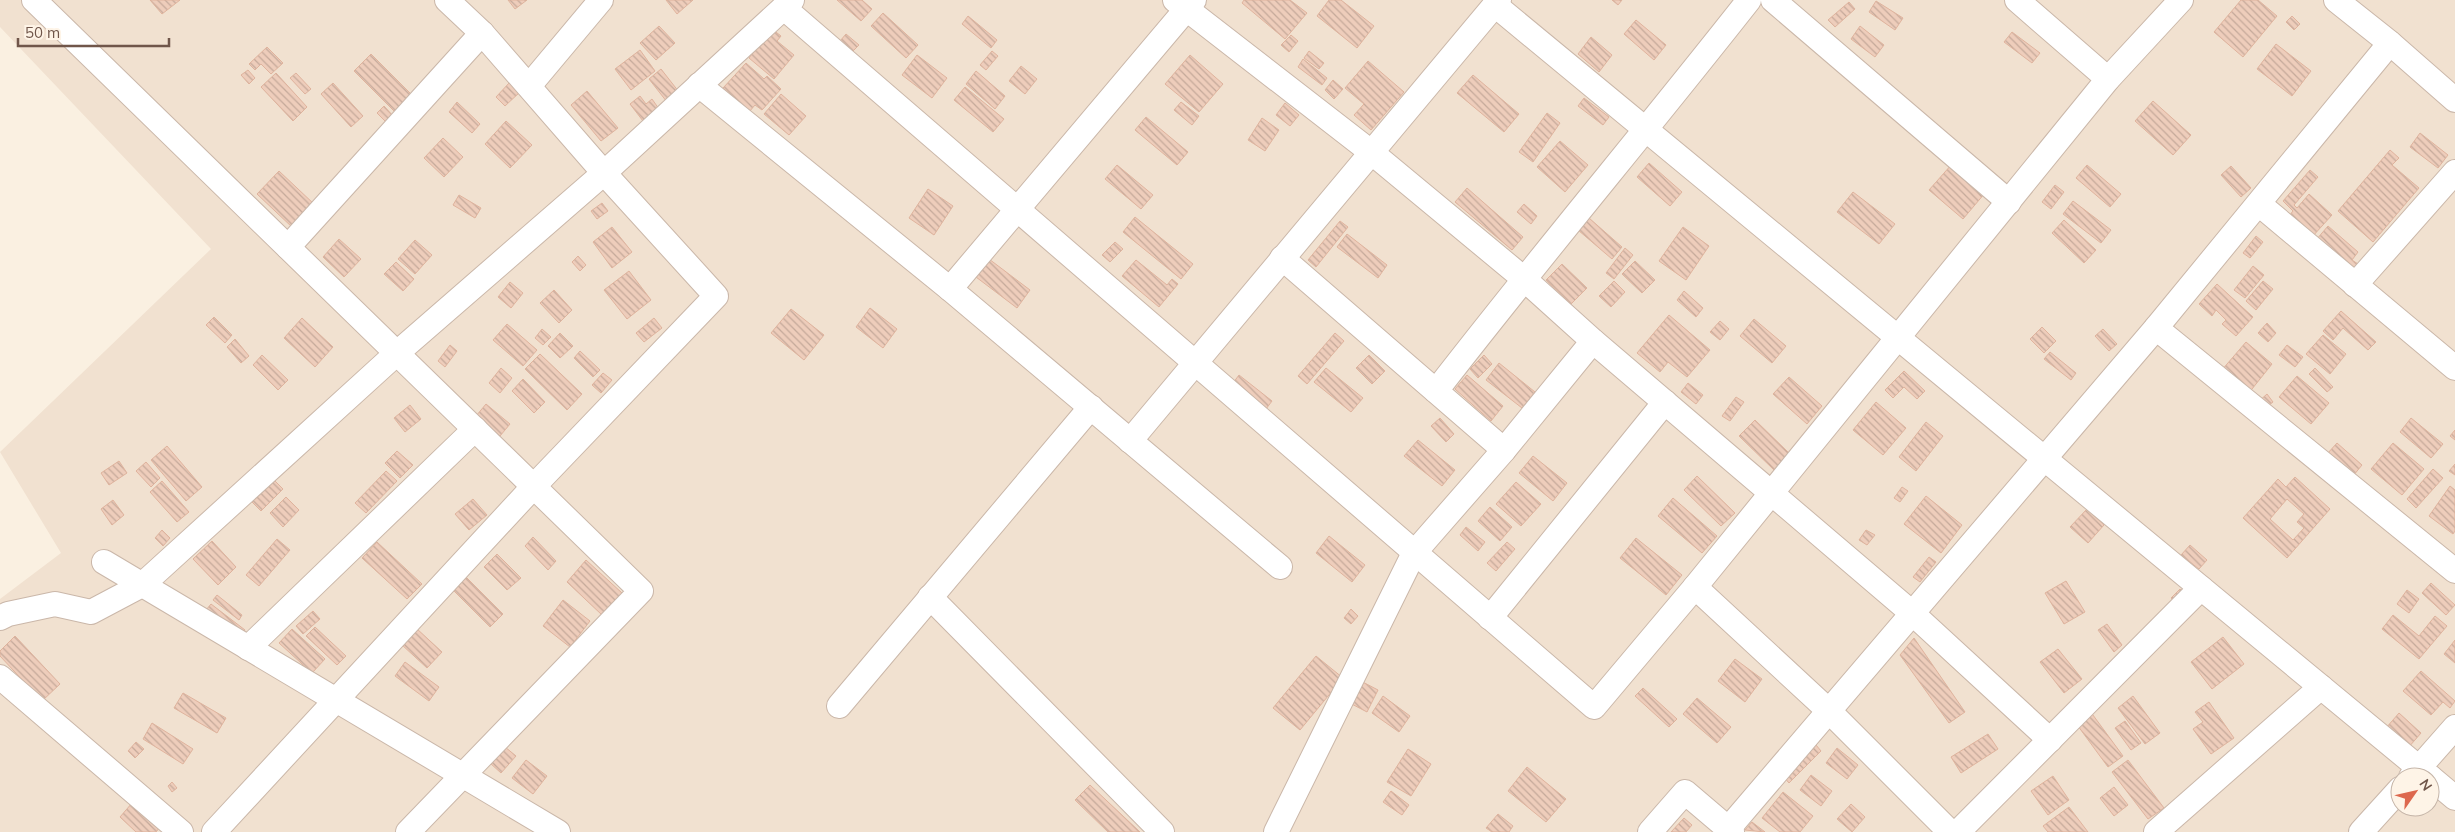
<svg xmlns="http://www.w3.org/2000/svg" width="2455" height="832" font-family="Mulish,sans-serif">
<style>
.residential{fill:#f1e1d0;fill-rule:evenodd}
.building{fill:url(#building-back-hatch);stroke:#dfb39d;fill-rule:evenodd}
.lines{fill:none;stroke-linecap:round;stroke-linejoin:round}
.street-casing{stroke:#cab7a9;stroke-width:26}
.street{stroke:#fff;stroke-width:24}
</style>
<defs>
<pattern id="building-back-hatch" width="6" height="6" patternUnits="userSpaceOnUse" patternTransform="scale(1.25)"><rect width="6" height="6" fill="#eecdbb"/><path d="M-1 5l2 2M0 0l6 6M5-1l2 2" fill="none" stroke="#c5a99a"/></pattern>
</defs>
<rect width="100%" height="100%" fill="#faf0e1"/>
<path class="residential" d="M0 0H2455V832H0V599L61 553 0 452 211 249 0 27ZM2400 777H2430V807H2400Z"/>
<g class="building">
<polygon points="150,0 180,0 162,14"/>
<polygon points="508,0 527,0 515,9"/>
<polygon points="666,0 693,0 677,14"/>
<polygon points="837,0 862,0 872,9 861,21"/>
<polygon points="1244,0 1290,0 1307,13 1285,39 1242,3"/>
<polygon points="1329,0 1341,0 1374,26 1357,48 1317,16"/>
<polygon points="1612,0 1622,0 1618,5"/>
<polygon points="2241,0 2258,0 2277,16 2243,57 2214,32"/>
<polygon points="1876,1 1903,18 1895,30 1869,12"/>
<polygon points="1849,2 1855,9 1835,27 1828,20"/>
<polygon points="883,13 918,45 906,58 871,26"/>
<polygon points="968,16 997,40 991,48 962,24"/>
<polygon points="2292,16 2300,24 2294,30 2286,22"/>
<polygon points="1636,20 1666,45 1654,60 1624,34"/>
<polygon points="659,26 675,43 656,60 640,43"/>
<polygon points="1860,26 1884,45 1875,57 1851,39"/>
<polygon points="772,29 781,36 777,41 794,55 774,79 749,58"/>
<polygon points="2012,32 2040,53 2032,63 2004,42"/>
<polygon points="846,34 859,45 853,51 840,41"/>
<polygon points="1291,35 1298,41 1289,52 1281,45"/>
<polygon points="1591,37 1612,55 1599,72 1578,54"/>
<polygon points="2276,44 2311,71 2292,96 2257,69"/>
<polygon points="267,47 283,63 271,74 261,64 255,70 249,64"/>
<polygon points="640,50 655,71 631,90 615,69"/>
<polygon points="992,51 998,56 986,70 980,65"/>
<polygon points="1309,51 1324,63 1319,69 1304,58"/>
<polygon points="371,54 416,99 399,116 354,71"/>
<polygon points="917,55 947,78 932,98 902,75"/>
<polygon points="1190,55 1223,84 1199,112 1165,84"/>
<polygon points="1303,59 1327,78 1322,85 1298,67"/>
<polygon points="1368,61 1404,92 1371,130 1354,115 1364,104 1345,88"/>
<polygon points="746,63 764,79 767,76 781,89 762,110 755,105 749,112 723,88"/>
<polygon points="1021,66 1037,79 1025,94 1009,81"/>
<polygon points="661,69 679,92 667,102 649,79"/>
<polygon points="248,70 255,78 249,84 241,75"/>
<polygon points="976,71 1005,96 995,109 966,84"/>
<polygon points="276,73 307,107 293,121 261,87"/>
<polygon points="296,73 311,89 305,94 290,78"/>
<polygon points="1473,75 1519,114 1504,132 1457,93"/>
<polygon points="1333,80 1343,89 1334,99 1325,90"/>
<polygon points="510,82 520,92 505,106 496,97"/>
<polygon points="333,83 363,116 351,127 321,94"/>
<polygon points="965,87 1004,119 993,132 954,100"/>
<polygon points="587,91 618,128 601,141 571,105"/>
<polygon points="781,94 806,116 789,135 764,114"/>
<polygon points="640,96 646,104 652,99 659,109 643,121 630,104"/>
<polygon points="1584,98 1609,117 1603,125 1578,106"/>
<polygon points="2153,101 2191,135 2173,155 2135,121"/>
<polygon points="457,102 480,124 472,133 449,112"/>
<polygon points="1181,102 1199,116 1192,125 1174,110"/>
<polygon points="1285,103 1299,115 1290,126 1276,115"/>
<polygon points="384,106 395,118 389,125 377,113"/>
<polygon points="1547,113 1560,123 1533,162 1519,152"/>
<polygon points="1146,117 1188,152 1177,165 1135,130"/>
<polygon points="1262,118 1279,130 1265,151 1248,140"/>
<polygon points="506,121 532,145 510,168 485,144"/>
<polygon points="2420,133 2448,155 2438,168 2410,147"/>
<polygon points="443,138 463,157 444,177 424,158"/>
<polygon points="1560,141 1588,165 1565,192 1537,167"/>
<polygon points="2390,150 2399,158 2392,165 2419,188 2373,242 2338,211"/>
<polygon points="1649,163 1682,192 1670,206 1637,177"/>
<polygon points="1952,164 1985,193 1963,219 1929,190"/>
<polygon points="1117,165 1153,195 1141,209 1105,179"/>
<polygon points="2087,165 2121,194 2110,207 2076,178"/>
<polygon points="2231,166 2251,188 2241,197 2221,175"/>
<polygon points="2310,170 2318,177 2294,205 2297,208 2309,194 2332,215 2312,237 2289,216 2293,211 2283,201"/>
<polygon points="279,171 315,205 293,228 257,194"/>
<polygon points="2055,185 2064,192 2051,209 2042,202"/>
<polygon points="1467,188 1523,237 1512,250 1455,202"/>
<polygon points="928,189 953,206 934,235 909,218"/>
<polygon points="1853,192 1895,224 1879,244 1837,212"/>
<polygon points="459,195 481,208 475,218 453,205"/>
<polygon points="2073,201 2111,230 2101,243 2063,214"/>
<polygon points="602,203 608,211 597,219 591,211"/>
<polygon points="1524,204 1537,216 1531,224 1517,212"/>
<polygon points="1135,217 1193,264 1181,279 1123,232"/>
<polygon points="1589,218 1622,247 1612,259 1578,230"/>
<polygon points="2064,220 2096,250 2084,263 2052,233"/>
<polygon points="1340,221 1348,227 1316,267 1308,260"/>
<polygon points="2328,226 2358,252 2352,260 2358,264 2352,270 2316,240"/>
<polygon points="612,227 632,252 612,268 593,242"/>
<polygon points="1683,227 1709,246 1686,280 1659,261"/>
<polygon points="1347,234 1387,265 1378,278 1337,247"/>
<polygon points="2256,236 2263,242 2250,258 2243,253"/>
<polygon points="339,239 361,259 344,277 323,257"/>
<polygon points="415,240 432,255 415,274 398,259"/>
<polygon points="1115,242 1123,249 1110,262 1102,255"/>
<polygon points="1625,248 1633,255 1614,279 1606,273"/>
<polygon points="578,256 586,265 580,271 572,262"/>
<polygon points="985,256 1030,290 1017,308 972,274"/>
<polygon points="1136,260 1167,285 1172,279 1178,284 1159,307 1122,276"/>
<polygon points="1635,261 1655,280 1642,293 1622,274"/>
<polygon points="396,262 414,279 403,291 384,274"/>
<polygon points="1562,264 1587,288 1571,304 1546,280"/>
<polygon points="2253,266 2264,275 2245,298 2234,290"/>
<polygon points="629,271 651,300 627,319 604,290"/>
<polygon points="1614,281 1625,292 1611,307 1599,296"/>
<polygon points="2263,281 2273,289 2256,310 2246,301"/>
<polygon points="510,282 523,293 511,308 498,297"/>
<polygon points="2217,284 2253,317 2236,336 2222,324 2226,320 2216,310 2212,316 2199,304"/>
<polygon points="554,290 572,310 559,323 540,303"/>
<polygon points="1684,291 1703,308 1696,317 1677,300"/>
<polygon points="870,308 897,329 883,348 856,327"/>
<polygon points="791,309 824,335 804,360 771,333"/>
<polygon points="2341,311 2376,342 2368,350 2343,328 2333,340 2323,331"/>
<polygon points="1669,315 1710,350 1687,377 1668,362 1660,372 1637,353"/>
<polygon points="214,317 232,335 225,343 206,325"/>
<polygon points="302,318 333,347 315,367 284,338"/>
<polygon points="654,318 662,328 644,342 636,333"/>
<polygon points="1754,319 1786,346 1772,363 1740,336"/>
<polygon points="1720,321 1729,329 1720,340 1710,332"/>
<polygon points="2267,323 2276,333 2268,342 2258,333"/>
<polygon points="507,324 537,350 523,366 493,340"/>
<polygon points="2042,327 2056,341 2044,353 2030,339"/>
<polygon points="542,329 551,337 543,345 535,338"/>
<polygon points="2103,329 2117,344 2109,351 2095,336"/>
<polygon points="560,333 573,346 560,358 548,346"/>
<polygon points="1335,333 1344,341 1307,384 1298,376"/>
<polygon points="2323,335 2346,354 2330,374 2306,354"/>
<polygon points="235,339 249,356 241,363 227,347"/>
<polygon points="2246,342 2272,364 2248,394 2221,371"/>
<polygon points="450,345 457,351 445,367 438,361"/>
<polygon points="2287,345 2303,357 2295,367 2279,355"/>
<polygon points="580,351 600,370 593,377 574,358"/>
<polygon points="2050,352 2076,373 2071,380 2044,359"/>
<polygon points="540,354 582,394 567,410 525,369"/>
<polygon points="262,355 288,380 278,390 253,365"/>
<polygon points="1369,355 1385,371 1372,384 1356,368"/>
<polygon points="1484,355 1492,364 1478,378 1470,369"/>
<polygon points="1499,363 1535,392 1522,408 1486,380"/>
<polygon points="501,368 512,378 500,393 489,383"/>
<polygon points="1326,368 1363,398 1351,412 1314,382"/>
<polygon points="2315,368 2333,387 2327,392 2309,374"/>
<polygon points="1904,371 1925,391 1917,399 1904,387 1893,398 1885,390"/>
<polygon points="603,373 612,380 601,393 592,385"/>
<polygon points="1239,375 1272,401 1266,409 1233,383"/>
<polygon points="1467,375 1503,406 1491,421 1455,389"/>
<polygon points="2297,376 2329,403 2311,424 2279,397"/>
<polygon points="1789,377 1822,406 1807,424 1773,394"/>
<polygon points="523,379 545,402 534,413 512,391"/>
<polygon points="1688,383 1703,395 1696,404 1681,392"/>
<polygon points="2267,394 2273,402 2264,409 2258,402"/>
<polygon points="1736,397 1744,402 1730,421 1722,416"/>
<polygon points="1876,402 1906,428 1883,455 1853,430"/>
<polygon points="486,404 510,424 500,436 476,416"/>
<polygon points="410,405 421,419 405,432 394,418"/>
<polygon points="1440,418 1454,434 1446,442 1431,426"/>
<polygon points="2411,418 2443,444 2431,458 2400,432"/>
<polygon points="1755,420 1790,454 1774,470 1739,436"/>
<polygon points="1926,422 1943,436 1916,471 1899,457"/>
<polygon points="2455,430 2455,440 2450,436"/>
<polygon points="1418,440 1455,470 1442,486 1404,456"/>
<polygon points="2337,443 2362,465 2353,476 2327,454"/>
<polygon points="2393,443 2424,469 2402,495 2371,469"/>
<polygon points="167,446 202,487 186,501 151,460"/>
<polygon points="397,451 413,465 400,478 385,463"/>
<polygon points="1533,456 1567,483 1553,501 1519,473"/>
<polygon points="119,461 127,473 109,485 101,473"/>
<polygon points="146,462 160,478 151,487 136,471"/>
<polygon points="2455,464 2455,475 2449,471"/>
<polygon points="2433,469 2443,478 2416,508 2407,499"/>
<polygon points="386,471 397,481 366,513 355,503"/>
<polygon points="1697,476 1735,513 1721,526 1684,490"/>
<path d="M2295 477 2330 509 2287 558 2243 518 2278 479 2286 487ZM2287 499 2304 514 2297 522 2304 528 2293 540 2270 519Z"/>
<polygon points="273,479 283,489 261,511 251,501"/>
<polygon points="162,481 189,512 177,522 150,492"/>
<polygon points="1516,482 1541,504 1521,526 1496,504"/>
<polygon points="2450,486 2455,490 2455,531 2453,534 2429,516"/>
<polygon points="1902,487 1908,491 1900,502 1894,498"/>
<polygon points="1926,496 1962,525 1941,553 1904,524"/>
<polygon points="286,497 299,510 283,527 270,513"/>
<polygon points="1673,498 1717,536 1702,553 1658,516"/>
<polygon points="473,499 487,515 469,530 455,514"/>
<polygon points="113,500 124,515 112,525 101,509"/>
<polygon points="1490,507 1512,527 1500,541 1478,521"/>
<polygon points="2087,509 2104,525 2088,543 2070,527"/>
<polygon points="1466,527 1485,542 1478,551 1460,535"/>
<polygon points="162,530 170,538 163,546 155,538"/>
<polygon points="1866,530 1875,535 1867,545 1859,540"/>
<polygon points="1329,536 1365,565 1352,582 1316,553"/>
<polygon points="533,537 556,561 548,570 525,546"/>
<polygon points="1636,538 1682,575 1666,595 1620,558"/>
<polygon points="277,539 290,550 259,586 246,575"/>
<polygon points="212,541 236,567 218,585 193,559"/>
<polygon points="377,542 422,584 407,599 362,558"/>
<polygon points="1507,542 1515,549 1496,571 1487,563"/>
<polygon points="2190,545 2207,560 2199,569 2181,555"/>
<polygon points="497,554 521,578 507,590 484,567"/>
<polygon points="1929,557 1936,562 1920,582 1913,577"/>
<polygon points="586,560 622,593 602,615 567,582"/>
<polygon points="466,577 503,614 490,627 453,590"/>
<polygon points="2066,581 2085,612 2064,624 2045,593"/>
<polygon points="2431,583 2455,605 2446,615 2422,593"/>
<polygon points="2180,589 2187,596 2178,604 2171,598"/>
<polygon points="2407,590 2419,599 2409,613 2397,604"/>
<polygon points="217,595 242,615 239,620 213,600"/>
<polygon points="563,600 590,621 570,647 543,626"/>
<polygon points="211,604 245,630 240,637 206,610"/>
<polygon points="1351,609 1358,616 1351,624 1344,618"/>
<polygon points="313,611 320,619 303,634 296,626"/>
<polygon points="2393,615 2419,636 2435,616 2447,626 2419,659 2382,629"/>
<polygon points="2107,624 2122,645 2114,652 2098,630"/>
<polygon points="315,627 346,656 337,665 306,636"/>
<polygon points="416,628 442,652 427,668 401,644"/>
<polygon points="292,629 325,659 312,673 279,643"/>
<polygon points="15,636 60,684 42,701 0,656 0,651"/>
<polygon points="2223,637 2244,664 2212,689 2191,662"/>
<polygon points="1914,638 1965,712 1949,723 1900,655"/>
<polygon points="2455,640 2455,663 2444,654"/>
<polygon points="2058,649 2082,679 2064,693 2040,662"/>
<polygon points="1316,656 1343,678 1300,730 1273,708"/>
<polygon points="1735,659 1762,679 1745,702 1718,681"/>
<polygon points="405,662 439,687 429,701 395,676"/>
<polygon points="2421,671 2455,701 2450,708 2443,702 2431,715 2403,691"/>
<polygon points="1357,679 1378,690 1367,712 1346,701"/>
<polygon points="1643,688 1677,719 1669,727 1635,696"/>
<polygon points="183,693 226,718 217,733 174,708"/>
<polygon points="1383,696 1410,716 1399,732 1372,713"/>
<polygon points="2133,696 2160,733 2145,744 2118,708"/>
<polygon points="1697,698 1731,727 1717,743 1683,714"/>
<polygon points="2209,702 2234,738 2211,754 2193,729 2203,722 2195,712"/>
<polygon points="2090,711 2123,756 2108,767 2075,722"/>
<polygon points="2399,713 2421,733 2408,748 2386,728"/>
<polygon points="2125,721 2141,743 2131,750 2115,728"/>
<polygon points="152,723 193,749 183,764 143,739"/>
<polygon points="1988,734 1998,749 1961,773 1951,757"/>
<polygon points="136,742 144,749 135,758 128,751"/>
<polygon points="1816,745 1821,751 1789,783 1784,777"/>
<polygon points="505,747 516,756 501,773 490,763"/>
<polygon points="1837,748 1858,765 1847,779 1826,763"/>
<polygon points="1408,749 1431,764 1411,796 1387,782"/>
<polygon points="526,760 547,776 533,794 512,778"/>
<polygon points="2128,760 2164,808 2148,819 2112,772"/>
<polygon points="1527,767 1566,799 1546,822 1508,791"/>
<polygon points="1811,775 1832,791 1821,806 1800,790"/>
<polygon points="2053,776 2069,800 2048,815 2031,791"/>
<polygon points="172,782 177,788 172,792 168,786"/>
<polygon points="1090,785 1140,832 1108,832 1075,800"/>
<polygon points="2114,787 2128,805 2114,816 2100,798"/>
<polygon points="1391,791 1409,805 1402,815 1383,802"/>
<polygon points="1783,792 1813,816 1800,832 1780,832 1762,818"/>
<polygon points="132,803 160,827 156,832 136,832 120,817"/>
<polygon points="1851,804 1865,817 1852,832 1837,819"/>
<polygon points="2069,807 2088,832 2048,832 2043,826"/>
<polygon points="1498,814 1513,826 1509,832 1492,832 1486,828"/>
<polygon points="1684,818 1692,825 1686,832 1671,832"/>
<polygon points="1752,822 1765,832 1745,830"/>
</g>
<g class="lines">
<g class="street-casing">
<g id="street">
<polyline points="34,0 641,591 408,832"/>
<polyline points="1175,0 1371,152 1523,278 1593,341 1912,613 2050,740"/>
<polyline points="1773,0 2009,202"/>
<polyline points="2017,0 2108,79"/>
<polyline points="2336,0 2390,43 2455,100"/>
<polyline points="1495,5 2430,777"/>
<polyline points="784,8 1594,707 1695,587 2108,79 2181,0"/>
<polyline points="699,85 950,289 1280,567"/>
<polyline points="529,86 601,0"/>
<polyline points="2259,204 2455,368"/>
<polyline points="288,247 482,33"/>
<polyline points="1282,258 1504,450"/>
<polyline points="2355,285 2455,172"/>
<polyline points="950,289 1194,0"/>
<polyline points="2156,328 2455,571"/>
<path d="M1436 391C1538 259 1646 131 1749 0"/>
<polyline points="1130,441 1499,0"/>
<polyline points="104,562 558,832"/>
<polyline points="1695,587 1829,711 1950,832"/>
<polyline points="930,597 1162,832"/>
<polyline points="0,618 8,614 55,604 91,612 142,585 397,353 604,173 792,0"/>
<polyline points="1490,618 1665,402"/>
<polyline points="248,648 475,429"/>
<polyline points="0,677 181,832"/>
<polyline points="839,706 1091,407"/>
<polyline points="2411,777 2455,727"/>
<polyline points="2430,777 2455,798"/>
<polyline points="1728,829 2156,328 2390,43"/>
<polyline points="214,832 534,486 716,296 604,173 482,33 447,0"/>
<polyline points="1276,832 1414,553 1504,450 1593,341"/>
<polyline points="1650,832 1685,792 1732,832"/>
<polyline points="1958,832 2201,588"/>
<polyline points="2156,832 2321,687"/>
<polyline points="2361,832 2400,789"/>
</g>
</g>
<use href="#street" class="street"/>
</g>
<g transform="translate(2415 792) rotate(56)"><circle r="24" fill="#fef4e7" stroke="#c5b5a8"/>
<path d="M0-4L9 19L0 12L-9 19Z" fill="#dd684e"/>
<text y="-8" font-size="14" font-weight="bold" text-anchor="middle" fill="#70564a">N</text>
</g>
<path d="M18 38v8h151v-8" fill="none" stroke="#70564a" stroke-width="2.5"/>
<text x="25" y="38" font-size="15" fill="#70564a" stroke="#fef4e7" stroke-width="4" paint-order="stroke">50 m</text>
</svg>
